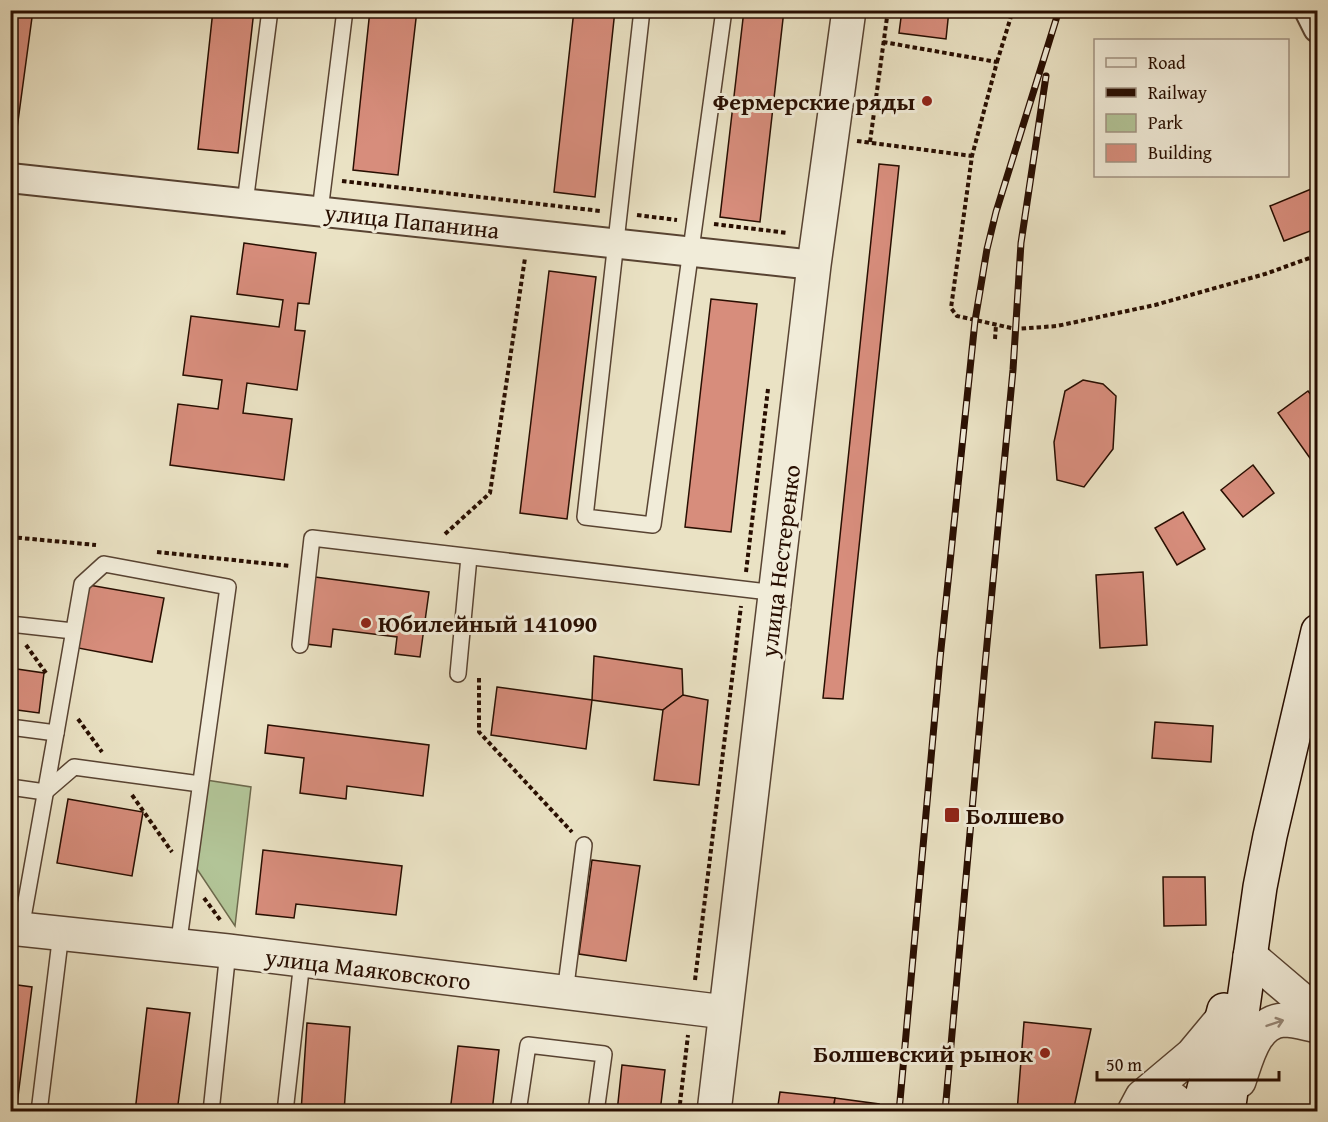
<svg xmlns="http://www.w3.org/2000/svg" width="1328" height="1122" font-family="'Gentium Book Plus',serif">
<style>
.green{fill:#b2c497;stroke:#6d694c;stroke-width:1.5}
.building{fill:#d78d7c;stroke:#280e01;stroke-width:1.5}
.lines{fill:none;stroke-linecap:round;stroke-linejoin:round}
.service-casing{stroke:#584332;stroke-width:18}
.minor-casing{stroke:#584332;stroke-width:32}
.tertiary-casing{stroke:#584332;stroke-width:36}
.secondary-casing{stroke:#280e01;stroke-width:36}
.path{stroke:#280e01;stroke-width:4;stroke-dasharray:4.5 3;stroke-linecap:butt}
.service{stroke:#f1ecd9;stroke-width:15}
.minor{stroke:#f1ecd9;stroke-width:28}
.tertiary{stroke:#f1ecd9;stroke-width:33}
.secondary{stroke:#f1ecd9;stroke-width:33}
.rail-casing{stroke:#280e01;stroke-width:7}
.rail{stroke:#f1ecd9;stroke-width:4.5;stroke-dasharray:14;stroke-linecap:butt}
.oneway{stroke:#978878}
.poi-dot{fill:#8f2418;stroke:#f1ecd9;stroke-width:2}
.labels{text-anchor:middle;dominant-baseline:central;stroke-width:6;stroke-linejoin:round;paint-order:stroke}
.poi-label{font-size:24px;font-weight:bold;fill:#280e01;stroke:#f1ecd9;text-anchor:end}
.street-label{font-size:24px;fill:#280e01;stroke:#f1ecd9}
</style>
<rect width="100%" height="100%" fill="#eae2c4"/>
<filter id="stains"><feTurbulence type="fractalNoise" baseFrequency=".00333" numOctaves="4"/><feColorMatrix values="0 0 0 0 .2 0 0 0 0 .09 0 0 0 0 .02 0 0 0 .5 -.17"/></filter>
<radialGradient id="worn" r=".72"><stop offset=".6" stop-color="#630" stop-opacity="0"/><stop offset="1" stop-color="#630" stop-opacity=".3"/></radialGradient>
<polygon class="green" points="206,780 251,787 235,926 195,866"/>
<g class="building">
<polygon points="10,10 33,10 16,136 10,135"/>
<polygon points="213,10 254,10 238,153 198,149"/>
<polygon points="370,10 417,10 398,175 353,170"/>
<polygon points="574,10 615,10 595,197 554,192"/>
<polygon points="744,10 784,10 760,222 720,217"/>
<polygon points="902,10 949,10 946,39 899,33"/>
<polygon points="879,164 899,166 843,699 823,698"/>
<polygon points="1316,187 1318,192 1318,228 1284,241 1270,206"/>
<polygon points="244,243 316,253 309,304 298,303 295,330 305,331 297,390 247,383 243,413 292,419 284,480 170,465 178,404 218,409 222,380 183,375 191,316 279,327 283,300 237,294"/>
<polygon points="549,271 596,277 567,519 520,513"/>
<polygon points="711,299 757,304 731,532 685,527"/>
<polygon points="1083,380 1103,384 1116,396 1113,449 1084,487 1057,480 1054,442 1065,391"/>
<polygon points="1308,391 1318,404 1318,457 1312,461 1278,413"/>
<polygon points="1253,465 1274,493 1243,517 1221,490"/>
<polygon points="1183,512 1205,549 1177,565 1155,528"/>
<polygon points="1143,572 1147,645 1100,648 1096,575"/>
<polygon points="315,577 429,592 420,657 395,654 397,637 333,629 331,647 306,644"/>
<polygon points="89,585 164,598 152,662 78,648"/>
<polygon points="594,656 682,669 683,695 663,710 592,700"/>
<polygon points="10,668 44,673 39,713 10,709"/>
<polygon points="497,687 592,700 586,749 491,735"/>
<polygon points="683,695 708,700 699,785 654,780 663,710"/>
<polygon points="1155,722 1213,726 1211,762 1152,758"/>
<polygon points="268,725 429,745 423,796 347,786 346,799 300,793 304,758 265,753"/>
<polygon points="68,799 143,812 132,876 57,863"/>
<polygon points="263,850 402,866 396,915 296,904 294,918 256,914"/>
<polygon points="592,860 640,866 626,961 579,954"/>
<polygon points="1163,877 1205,877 1206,925 1164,926"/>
<polygon points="10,984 32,987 16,1112 10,1112"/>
<polygon points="147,1008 190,1013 177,1112 135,1112"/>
<polygon points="1024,1022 1091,1029 1073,1112 1017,1112"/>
<polygon points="307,1023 350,1027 344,1112 301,1112"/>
<polygon points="458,1046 499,1050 492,1112 450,1112"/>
<polygon points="622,1065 665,1070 660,1112 617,1112"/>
<polygon points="780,1092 835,1098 833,1112 777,1112"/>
<polygon points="835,1098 879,1104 878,1112 833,1112"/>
</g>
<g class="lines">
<g class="service-casing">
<g id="service">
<polyline points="642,10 585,517 653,525 724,10"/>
<polyline points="245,203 270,10"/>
<polyline points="320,211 345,10"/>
<polyline points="10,624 73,631"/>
<polyline points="300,645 312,538 777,593"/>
<polyline points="458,674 469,557"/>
<polyline points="10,727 56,733 82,584 104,564 228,587 178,947"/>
<polyline points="10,787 45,792 74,767 200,784"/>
<polyline points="21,929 56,733"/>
<polyline points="565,993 584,845"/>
<polyline points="39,1112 61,933"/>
<polyline points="211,1112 228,951"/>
<polyline points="285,1112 302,961"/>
<polyline points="518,1112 528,1045 604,1054 596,1112"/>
</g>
</g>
<g class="minor-casing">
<g id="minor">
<polyline points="1309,10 1318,28"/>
<polyline points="10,178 814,265"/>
</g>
</g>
<g class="tertiary-casing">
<g id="tertiary">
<polyline points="10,928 228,951 725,1012"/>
<polyline points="1250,956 1318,1014"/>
<path d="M1239 1081C1247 1058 1255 1021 1284 1020 1295 1020 1307 1024 1318 1026"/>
<polyline points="714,1112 814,265 849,10"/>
<polyline points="1134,1112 1142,1097 1192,1055 1222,1019"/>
<path d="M1136 1112C1149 1098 1173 1086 1182 1112"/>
</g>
</g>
<g class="secondary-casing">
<g id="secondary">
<polyline points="1198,1112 1224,1010"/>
<polyline points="1228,1112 1260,887 1270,836 1318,631"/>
</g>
</g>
<g class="path">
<polyline points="883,42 997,62 972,156 951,308 957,316 1016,329 1057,326 1155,305 1265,274 1318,255"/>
<polyline points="997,62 1013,10"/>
<polyline points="857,141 972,156"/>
<polyline points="870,142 888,10"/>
<polyline points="342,181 600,211"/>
<polyline points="637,215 677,220"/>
<polyline points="714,224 788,233"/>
<polyline points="995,339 996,325"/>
<polyline points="445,534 490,493 525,258"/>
<polyline points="10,537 96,545"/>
<polyline points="157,552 290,566"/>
<polyline points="746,572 768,389"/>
<polyline points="26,645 46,673"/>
<polyline points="479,678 479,732 572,832"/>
<polyline points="78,719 102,752"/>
<polyline points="132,795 172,852"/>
<polyline points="204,898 221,921"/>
<polyline points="695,980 741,606"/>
<polyline points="679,1112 688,1035"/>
</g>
<use href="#service" class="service"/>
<use href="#minor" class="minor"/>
<use href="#tertiary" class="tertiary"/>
<use href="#secondary" class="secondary"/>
<g class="rail-casing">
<g id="rail">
<polyline points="899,1112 940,659 975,321 987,249 996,212 1059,10"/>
<polyline points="945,1112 985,665 1013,370 1021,243 1046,76"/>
</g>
</g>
<use href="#rail" class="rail"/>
</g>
<defs><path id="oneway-shaft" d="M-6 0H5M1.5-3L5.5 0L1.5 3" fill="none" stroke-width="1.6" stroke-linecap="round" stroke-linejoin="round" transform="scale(1.5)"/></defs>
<use class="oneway" href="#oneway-shaft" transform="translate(1275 1023) rotate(-19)"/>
<g class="poi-dot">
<circle cx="927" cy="101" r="6"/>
<circle cx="366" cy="623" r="6"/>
<rect x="944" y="807" width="16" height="16" rx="3"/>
<circle cx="1045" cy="1053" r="6"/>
</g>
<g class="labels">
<g class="poi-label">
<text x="915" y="101">Фермерские ряды</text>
<text x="378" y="623" text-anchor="start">Юбилейный 141090</text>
<text x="966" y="815" text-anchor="start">Болшево</text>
<text x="1033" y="1053">Болшевский рынок</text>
</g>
<g class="street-label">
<text transform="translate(412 221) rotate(6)">улица Папанина</text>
<text transform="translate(780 561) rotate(-83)">улица Нестеренко</text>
<text transform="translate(368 969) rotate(7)">улица Маяковского</text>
</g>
</g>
<rect width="1328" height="1122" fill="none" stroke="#eae2c4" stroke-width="36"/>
<rect x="12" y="12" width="1304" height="1098" fill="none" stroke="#280e01" stroke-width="3"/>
<rect x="18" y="18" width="1292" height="1086" fill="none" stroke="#280e01" stroke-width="1.5"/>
<rect x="1094" y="39" width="195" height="138" fill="#f1ecd9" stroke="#a19383" stroke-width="1.5"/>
<rect x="1106" y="58" width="30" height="9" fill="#f1ecd9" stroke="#a19383" stroke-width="1.5"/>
<text x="1148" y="69" font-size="18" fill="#280e01">Road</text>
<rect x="1106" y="88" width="30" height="9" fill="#280e01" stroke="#a19383" stroke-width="1.5"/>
<text x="1148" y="99" font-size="18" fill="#280e01">Railway</text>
<rect x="1106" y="114" width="30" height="18" fill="#b2c497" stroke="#a19383" stroke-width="1.5"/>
<text x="1148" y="129" font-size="18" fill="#280e01">Park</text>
<rect x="1106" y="144" width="30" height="18" fill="#d78d7c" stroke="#a19383" stroke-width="1.5"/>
<text x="1148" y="159" font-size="18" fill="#280e01">Building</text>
<path d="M1097 1071v9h182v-9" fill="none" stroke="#280e01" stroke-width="3"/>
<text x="1106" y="1071" font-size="18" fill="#280e01" stroke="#f1ecd9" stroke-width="4.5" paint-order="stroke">50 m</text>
<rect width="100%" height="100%" filter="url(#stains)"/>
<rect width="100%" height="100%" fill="url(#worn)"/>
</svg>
